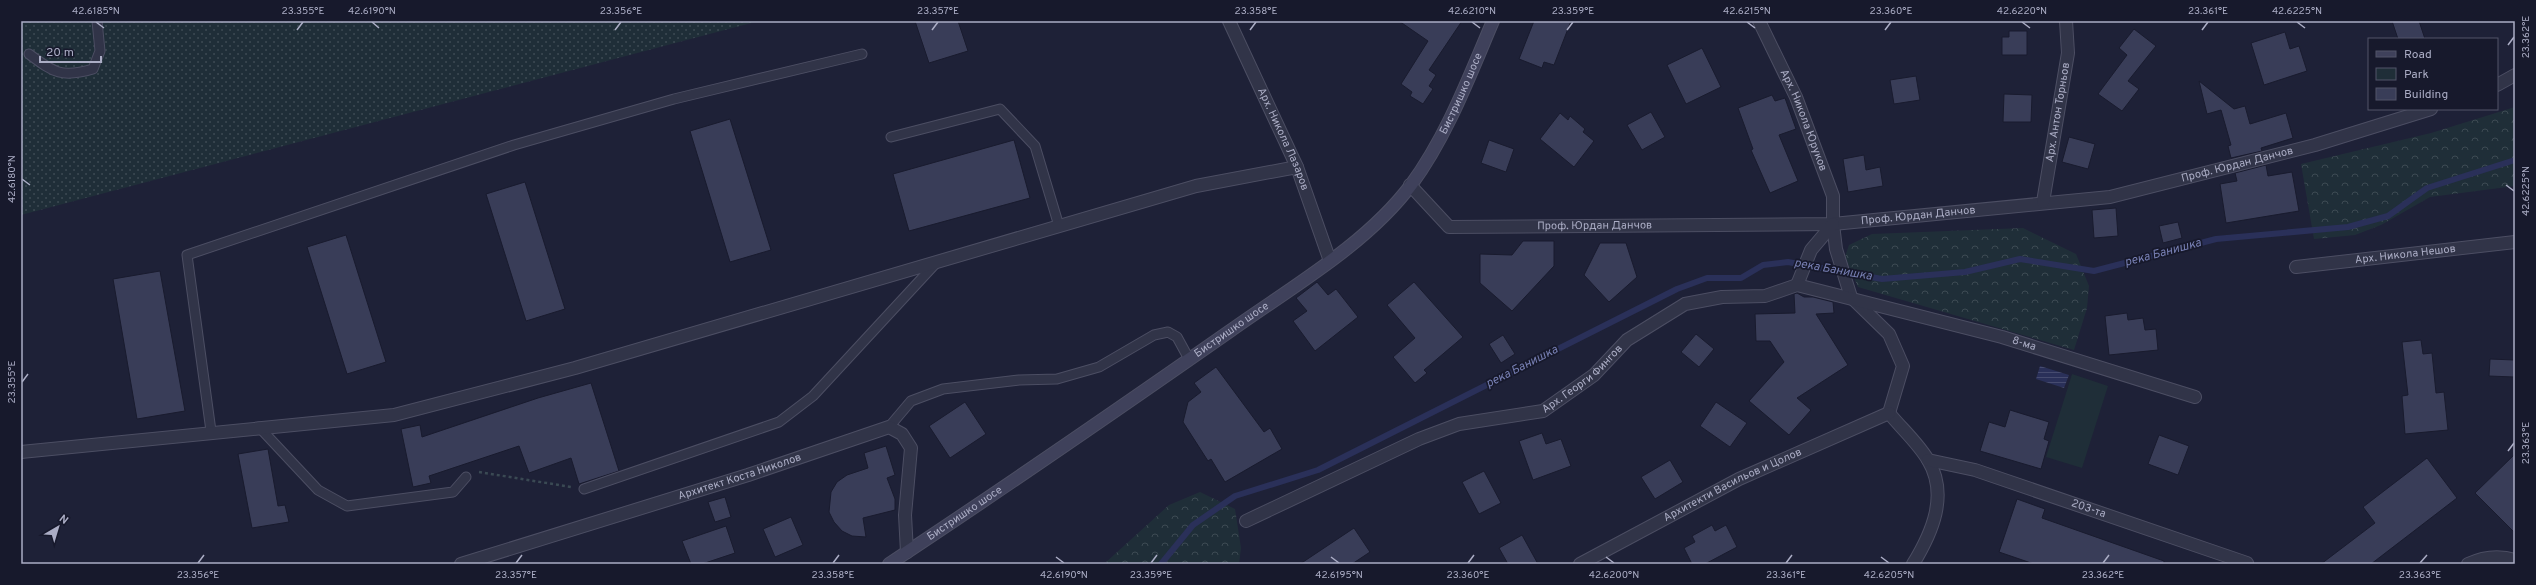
<svg xmlns="http://www.w3.org/2000/svg" width="2536" height="585" font-family="Overpass,sans-serif">
<style>
.grass{fill:url(#grass-dots)}
.forest{fill:url(#forest-crowns)}
.park{fill:#1f2e38}
.water{fill:url(#water-rules)}
.lines{fill:none;stroke-linecap:round;stroke-linejoin:round}
.stream{stroke:#2a3059;stroke-width:6}
.building{fill:#393d58;stroke:#191b2e}
.lane-casing{stroke:#4c4e63;stroke-width:11}
.street-casing{stroke:#4c4e63;stroke-width:14}
.secondary-casing{stroke:#4c4e63;stroke-width:14}
.path{stroke:#3a4953;stroke-width:2.5;stroke-dasharray:3 3;stroke-linecap:butt}
.lane{stroke:#313448;stroke-width:9}
.street{stroke:#313448;stroke-width:12}
.secondary{stroke:#3f415b;stroke-width:12}
.ticks{fill:none;stroke:#abadc5;stroke-width:1.5}
.labels{text-anchor:middle;dominant-baseline:central;stroke-width:3.5;stroke-linejoin:round;paint-order:stroke}
.street-label{font-size:11px;fill:#abadc5;stroke:#17192c}
.water-label{font-size:12px;font-style:italic;fill:#7880b4;stroke:#17192c}
.neatline{fill:none;stroke:#abadc5;stroke-width:1.5}
.ticks-label{font-size:10px;text-anchor:middle;fill:#abadc5}
</style>
<defs>
<pattern id="grass-dots" width="8" height="8" patternUnits="userSpaceOnUse"><rect width="8" height="8" fill="#1f2e38"/><path d="M2 2h.1M6 6h.1" fill="none" stroke="#3d4a53" stroke-width="1.8" stroke-linecap="round"/></pattern>
<pattern id="forest-crowns" width="20" height="18" patternUnits="userSpaceOnUse"><rect width="20" height="18" fill="#1f2e38"/><path d="M2 6a3 3 0 1 1 6 0M12 15a3 3 0 1 1 6 0" fill="none" stroke="#3d4a53"/></pattern>
<pattern id="water-rules" width="6" height="5" patternUnits="userSpaceOnUse"><rect width="6" height="5" fill="#2a3059"/><path d="M0 2.5h6" fill="none" stroke="#464b6f"/></pattern>
</defs>
<rect width="100%" height="100%" fill="#1e2137"/>
<polygon class="grass" points="21,21 759,21 21,215"/>
<g class="forest">
<polygon points="2515,107 2515,186 2430,197 2381,225 2355,235 2314,239 2301,164 2431,133"/>
<polygon points="2023,228 2076,254 2089,286 2087,308 2074,350 1858,287 1845,257 1849,245 1872,234"/>
<polygon points="1200,492 1235,509 1241,548 1239,564 1104,564 1169,505"/>
</g>
<polygon class="park" points="2072,374 2108,386 2082,468 2046,457"/>
<polygon class="water" points="2040,366 2069,375 2064,388 2036,379"/>
<g class="lines">
<polyline class="stream" points="1161,564 1193,525 1235,496 1318,470 1677,289 1707,278 1741,278 1763,265 1788,262 1882,279 1965,272 2020,259 2094,271 2216,239 2348,227 2388,216 2427,188 2515,160"/>
</g>
<g class="building">
<polygon points="915,21 958,21 968,51 929,63"/>
<polygon points="1399,21 1462,21 1429,70 1436,75 1429,86 1433,89 1423,104 1410,96 1412,92 1401,84 1428,41"/>
<polygon points="1534,21 1571,21 1554,65 1544,62 1542,68 1519,59"/>
<polygon points="2392,21 2419,21 2425,39 2398,39"/>
<polygon points="2134,29 2156,46 2128,81 2139,89 2122,111 2098,94 2127,55 2119,48"/>
<polygon points="2009,31 2027,31 2027,55 2002,55 2002,37 2009,37"/>
<polygon points="2285,32 2290,49 2299,46 2307,71 2264,85 2251,43"/>
<polygon points="1702,48 1721,87 1686,104 1667,65"/>
<polygon points="1916,76 1920,100 1894,104 1890,80"/>
<polygon points="2199,81 2234,109 2245,106 2250,124 2286,113 2293,138 2261,148 2262,151 2231,158 2228,146 2231,145 2221,110 2207,114"/>
<polygon points="2004,94 2032,95 2031,122 2003,122"/>
<polygon points="1772,95 1775,101 1785,98 1796,129 1779,135 1798,181 1770,193 1751,150 1753,149 1738,108"/>
<polygon points="1651,112 1665,137 1642,150 1627,125"/>
<polygon points="1560,113 1568,120 1570,116 1585,129 1583,132 1594,141 1574,167 1540,139"/>
<polygon points="730,119 771,250 730,262 690,131"/>
<polygon points="2069,137 2095,144 2088,169 2062,162"/>
<polygon points="1014,140 1030,198 909,231 893,174"/>
<polygon points="1489,140 1514,149 1506,172 1481,163"/>
<polygon points="1864,155 1866,170 1880,167 1883,186 1848,192 1843,159"/>
<polygon points="2266,165 2268,176 2292,172 2299,211 2226,223 2220,184 2237,181 2235,173"/>
<polygon points="525,182 565,309 526,321 486,194"/>
<polygon points="2116,208 2118,236 2094,238 2092,210"/>
<polygon points="2178,222 2182,238 2163,243 2159,226"/>
<polygon points="346,235 386,362 347,374 307,247"/>
<polygon points="1523,241 1554,241 1554,266 1512,311 1480,283 1480,254 1512,255"/>
<polygon points="1600,243 1626,243 1637,277 1609,302 1584,275"/>
<polygon points="160,271 185,411 137,419 113,279"/>
<polygon points="1317,282 1328,295 1336,289 1358,317 1315,351 1293,321 1307,311 1296,298"/>
<polygon points="1414,282 1463,337 1424,370 1427,373 1415,383 1393,357 1415,338 1387,305"/>
<polygon points="1797,293 1804,297 1813,297 1833,302 1834,313 1816,314 1848,365 1797,398 1811,410 1789,435 1749,401 1784,362 1770,341 1756,341 1755,314 1795,313 1794,294"/>
<polygon points="2127,313 2128,320 2143,318 2145,330 2156,329 2158,350 2109,355 2105,316"/>
<polygon points="1696,334 1714,349 1699,367 1681,352"/>
<polygon points="1503,335 1515,354 1501,363 1489,344"/>
<polygon points="2421,340 2423,354 2432,353 2436,393 2444,392 2448,430 2405,434 2402,396 2408,395 2402,342"/>
<polygon points="2490,359 2514,360 2514,377 2489,376"/>
<polygon points="1216,367 1264,432 1270,428 1282,449 1225,482 1211,459 1208,461 1183,422 1188,402 1201,392 1194,383"/>
<polygon points="591,383 619,471 579,484 571,458 529,473 519,446 429,476 431,483 413,487 401,429 420,425 422,437 538,398"/>
<polygon points="965,402 986,434 950,458 929,426"/>
<polygon points="1716,402 1747,423 1730,447 1700,426"/>
<polygon points="2010,410 2049,422 2044,439 2049,441 2041,469 1980,451 1989,422 2005,427"/>
<polygon points="1542,433 1546,444 1561,439 1571,466 1533,480 1519,441"/>
<polygon points="2159,435 2189,446 2178,475 2148,464"/>
<polygon points="886,446 895,475 887,478 895,499 895,510 863,518 866,537 852,536 842,531 834,522 829,512 831,492 837,482 847,475 868,468 864,453"/>
<polygon points="268,449 278,506 285,505 289,522 252,528 238,454"/>
<polygon points="2515,454 2515,533 2475,493"/>
<polygon points="2427,458 2457,498 2371,564 2321,564 2375,523 2363,507"/>
<polygon points="1670,460 1683,482 1655,499 1641,477"/>
<polygon points="1484,471 1501,503 1479,514 1462,482"/>
<polygon points="725,497 731,517 715,522 708,502"/>
<polygon points="2017,499 2045,509 2042,518 2164,561 2164,564 2034,564 1999,552"/>
<polygon points="791,517 803,545 775,557 763,529"/>
<polygon points="1712,525 1715,531 1726,525 1737,547 1705,564 1692,564 1684,548 1695,542 1692,536"/>
<polygon points="726,526 735,553 702,564 691,564 682,541"/>
<polygon points="1354,528 1370,552 1352,564 1300,564"/>
<polygon points="1522,535 1538,564 1508,564 1499,548"/>
</g>
<g class="lines">
<g class="lane-casing">
<g id="lane">
<path d="M29 54C54 73 62 78 93 69L100 51 97 21"/>
<polyline points="891,137 1000,109 1035,146 1059,226"/>
<polyline points="259,427 318,490 347,506 453,492 466,477"/>
<polyline points="889,427 911,401 943,389 1019,380 1057,379 1099,367 1154,335 1168,332 1177,337 1189,359"/>
<polyline points="211,431 187,255 514,145 674,99 862,54"/>
<polyline points="584,489 779,422 813,396 937,262"/>
</g>
</g>
<g class="street-casing">
<g id="street">
<path id="s1" d="M1229 21 1297 167 1330 261"/>
<path id="s2" d="M1759 21 1796 97 1833 196V224L1836 249 1851 297 1889 334 1903 366 1889 413"/>
<polyline points="2497,85 2515,75"/>
<path id="s3" d="M1410 185 1449 227 1833 224 2110 197 2315 145 2431 109"/>
<path id="s4" d="M2043 202 2068 53 2066 21"/>
<path id="s5" d="M2296 267 2515 242"/>
<polyline points="1797,285 1811,250 1833,224"/>
<path d="M1889 413C1901 428 1918 443 1928 460 1949 495 1932 533 1913 564"/>
<polyline points="21,452 394,415 575,368 1196,186 1297,167"/>
<path id="s6" d="M1928 460 1975 470 2247 563"/>
<path id="s7" d="M1246 521 1419 439 1459 424 1543 411 1594 375 1627 340 1685 304 1722 297 1765 296 1797 285 2002 337 2195 397"/>
<path id="s8" d="M461 564 748 475 889 427 902 434 911 448 905 515 907 552"/>
<path id="s9" d="M1580 564 1739 479 1889 413"/>
<path d="M2468 564C2483 557 2499 555 2515 560"/>
</g>
</g>
<g class="secondary-casing">
<g id="secondary">
<path id="s10" d="M889 564C1004 488 1117 410 1230 331 1290 288 1366 245 1411 185 1447 136 1469 77 1493 21"/>
</g>
</g>
<polyline class="path" points="479,472 571,487"/>
<use href="#lane" class="lane"/>
<use href="#street" class="street"/>
<use href="#secondary" class="secondary"/>
</g>
<path class="ticks" d="M96 22 104 28M372 22 379 28M1472 22 1480 28M1747 22 1755 28M2022 22 2030 28M2297 22 2305 28M297 30 303 22M615 30 621 22M932 30 938 22M1250 30 1256 22M1567 30 1573 22M1885 30 1891 22M2202 30 2208 22M2508 45 2514 37M22 179 30 185M2506 185 2514 191M22 382 28 374M2508 451 2514 443M1056 557 1064 563M1331 557 1339 563M1606 557 1614 563M1881 557 1889 563M198 563 204 555M516 563 522 555M833 563 839 555M1151 563 1157 555M1468 563 1474 555M1786 563 1792 555M2103 563 2109 555M2420 563 2427 555"/>
<g class="labels">
<g class="street-label">
<text stroke="none"><textPath href="#s10" startOffset="751">Бистришко шосе</textPath></text>
<text stroke="none"><textPath href="#s4" startOffset="91">Арх. Антон Торньов</textPath></text>
<text stroke="none"><textPath href="#s2" startOffset="109">Арх. Никола Юруков</textPath></text>
<text stroke="none"><textPath href="#s1" startOffset="130">Арх. Никола Лазаров</textPath></text>
<text stroke="none"><textPath href="#s3" startOffset="851">Проф. Юрдан Данчов</textPath></text>
<text stroke="none"><textPath href="#s3" startOffset="527">Проф. Юрдан Данчов</textPath></text>
<text stroke="none"><textPath href="#s3" startOffset="203">Проф. Юрдан Данчов</textPath></text>
<text stroke="none"><textPath href="#s5" startOffset="110">Арх. Никола Нешов</textPath></text>
<text stroke="none"><textPath href="#s10" startOffset="415">Бистришко шосе</textPath></text>
<text stroke="none"><textPath href="#s7" startOffset="847">8-ма</textPath></text>
<text stroke="none"><textPath href="#s7" startOffset="370">Арх. Георги Фингов</textPath></text>
<text stroke="none"><textPath href="#s8" startOffset="292">Архитект Коста Николов</textPath></text>
<text stroke="none"><textPath href="#s9" startOffset="172">Архитекти Васильов и Цолов</textPath></text>
<text stroke="none"><textPath href="#s6" startOffset="168">203-та</textPath></text>
<text stroke="none"><textPath href="#s10" startOffset="91">Бистришко шосе</textPath></text>
</g>
<g class="water-label">
<text transform="translate(2163 253) rotate(-15)">река Банишка</text>
<text transform="translate(1833 270) rotate(10)">река Банишка</text>
<text transform="translate(1522 367) rotate(-27)">река Банишка</text>
</g>
</g>
<rect width="2536" height="585" fill="none" stroke="#17192c" stroke-width="44"/>
<rect x="2368" y="38" width="130" height="72" fill="#17192c" stroke="#525469"/>
<rect x="2376" y="51" width="20" height="6" fill="#3f415b" stroke="#525469"/>
<text x="2404" y="58" font-size="12" fill="#abadc5">Road</text>
<rect x="2376" y="68" width="20" height="12" fill="#1f2e38" stroke="#525469"/>
<text x="2404" y="78" font-size="12" fill="#abadc5">Park</text>
<rect x="2376" y="88" width="20" height="12" fill="#393d58" stroke="#525469"/>
<text x="2404" y="98" font-size="12" fill="#abadc5">Building</text>
<g transform="translate(58 527) rotate(38)" stroke="#17192c" stroke-width="3" paint-order="stroke">
<path d="M0-3L7 15L0 10L-7 15Z" fill="#abadc5"/>
<text y="-6" font-size="11" font-weight="bold" text-anchor="middle" fill="#abadc5">N</text>
</g>
<path d="M40 56v6h61v-6" fill="none" stroke="#abadc5" stroke-width="2"/>
<text x="46" y="56" font-size="12" fill="#abadc5" stroke="#17192c" stroke-width="3" paint-order="stroke">20 m</text>
<rect x="22" y="22" width="2492" height="541" class="neatline"/>
<g class="ticks-label">
<text x="96" y="14">42.6185°N</text>
<text x="303" y="14">23.355°E</text>
<text x="372" y="14">42.6190°N</text>
<text x="621" y="14">23.356°E</text>
<text x="938" y="14">23.357°E</text>
<text x="1256" y="14">23.358°E</text>
<text x="1472" y="14">42.6210°N</text>
<text x="1573" y="14">23.359°E</text>
<text x="1747" y="14">42.6215°N</text>
<text x="1891" y="14">23.360°E</text>
<text x="2022" y="14">42.6220°N</text>
<text x="2208" y="14">23.361°E</text>
<text x="2297" y="14">42.6225°N</text>
<text transform="translate(2525 37) rotate(-90)" y="4">23.362°E</text>
<text transform="translate(11 179) rotate(-90)" y="4">42.6180°N</text>
<text transform="translate(2525 191) rotate(-90)" y="4">42.6225°N</text>
<text transform="translate(11 382) rotate(-90)" y="4">23.355°E</text>
<text transform="translate(2525 443) rotate(-90)" y="4">23.363°E</text>
<text x="198" y="578">23.356°E</text>
<text x="516" y="578">23.357°E</text>
<text x="833" y="578">23.358°E</text>
<text x="1064" y="578">42.6190°N</text>
<text x="1151" y="578">23.359°E</text>
<text x="1339" y="578">42.6195°N</text>
<text x="1468" y="578">23.360°E</text>
<text x="1614" y="578">42.6200°N</text>
<text x="1786" y="578">23.361°E</text>
<text x="1889" y="578">42.6205°N</text>
<text x="2103" y="578">23.362°E</text>
<text x="2420" y="578">23.363°E</text>
</g>
</svg>
